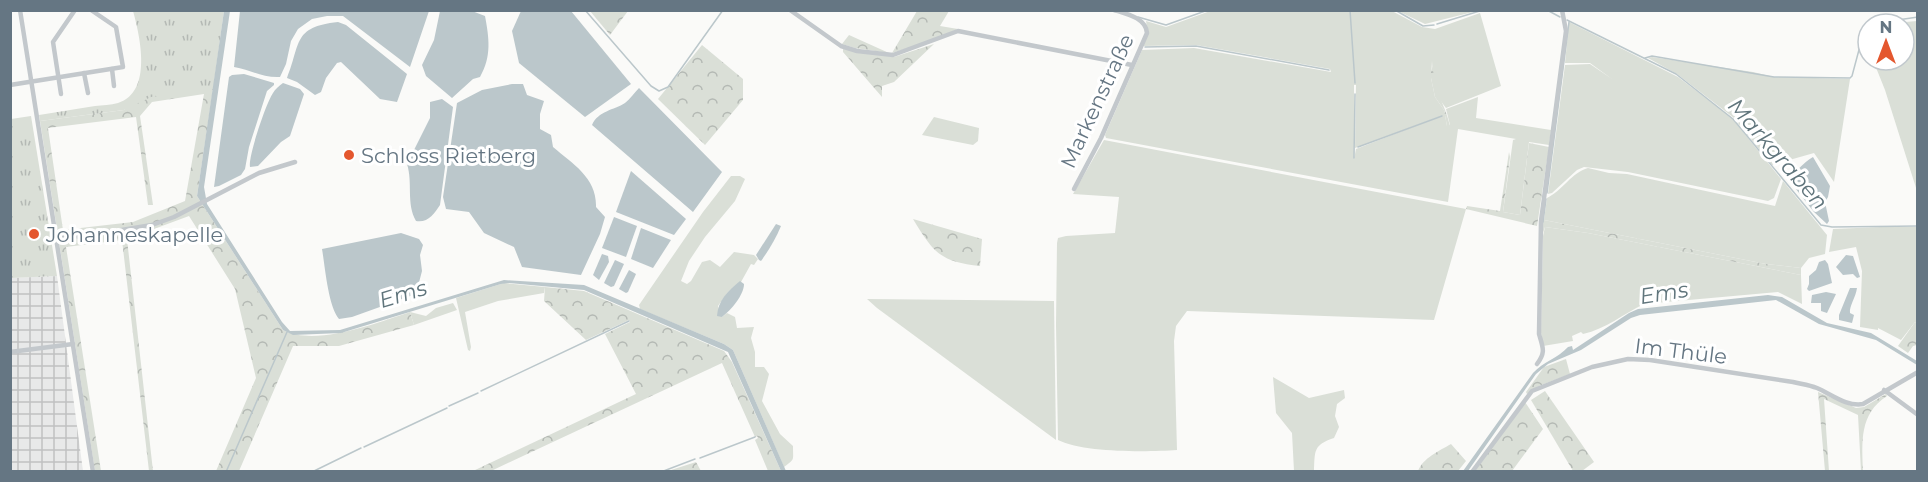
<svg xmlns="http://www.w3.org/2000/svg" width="1928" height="482" font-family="Montserrat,sans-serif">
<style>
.industrial{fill:url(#industrial-grid)}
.grass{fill:#dadfd7;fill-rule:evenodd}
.forest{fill:url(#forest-crowns);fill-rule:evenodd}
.park{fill:url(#park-tufts)}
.water{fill:#bbc7cb}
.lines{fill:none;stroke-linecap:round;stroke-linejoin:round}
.stream{stroke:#bbc7cb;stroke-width:1.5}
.minor{stroke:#c3c8cc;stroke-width:4.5}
.poi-dot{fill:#e4572e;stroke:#fff;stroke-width:2}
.labels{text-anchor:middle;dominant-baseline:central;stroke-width:6;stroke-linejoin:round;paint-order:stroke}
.street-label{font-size:21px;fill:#657683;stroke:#fff}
.poi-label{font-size:21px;fill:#657683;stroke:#fff;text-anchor:start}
.water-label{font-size:22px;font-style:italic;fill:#60757c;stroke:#fff}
</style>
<defs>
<pattern id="industrial-grid" width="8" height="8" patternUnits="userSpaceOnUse" patternTransform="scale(1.5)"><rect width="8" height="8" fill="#e8e9e9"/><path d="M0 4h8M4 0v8" fill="none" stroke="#c0c1c2"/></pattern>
<pattern id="forest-crowns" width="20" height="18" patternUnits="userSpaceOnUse" patternTransform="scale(1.5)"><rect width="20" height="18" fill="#dadfd7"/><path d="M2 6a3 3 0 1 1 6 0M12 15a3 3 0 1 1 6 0" fill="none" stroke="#b4b9b4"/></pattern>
<pattern id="park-tufts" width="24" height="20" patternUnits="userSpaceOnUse" patternTransform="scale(1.5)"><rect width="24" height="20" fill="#dadfd7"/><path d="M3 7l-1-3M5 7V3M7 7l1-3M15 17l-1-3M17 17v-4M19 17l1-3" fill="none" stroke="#b4b9b4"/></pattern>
</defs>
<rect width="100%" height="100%" fill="#fafaf8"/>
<polygon class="industrial" points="57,276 83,471 11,471 10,278"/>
<g class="grass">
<path d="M1213 10 1392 11 1422 27 1435 29 1480 13 1501 86 1446 108 1437 96 1433 78 1432 61 1431 78 1435 97 1444 110 1447 126 1450 125 1446 109 1478 97 1476 118 1551 130 1549 145 1529 142 1520 215 1503 212 1513 140 1516 139 1458 129 1448 202 1106 138 1105 135 1142 50 1194 48 1331 72 1330 69 1196 45 1143 46 1148 33 1146 21 1166 27ZM1354 85H1356L1355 148 1441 116 1356 149 1354 159Z"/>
<polygon points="1398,11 1398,10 1477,11 1425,24"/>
<polygon points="1917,21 1917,191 1885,90 1873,60 1904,60 1904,24 1882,24"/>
<polygon points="1569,22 1678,77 1731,117 1781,179 1774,198 1768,201 1628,172 1584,167 1577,170 1552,193 1548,194 1565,65 1590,64 1612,79 1590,63 1565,63"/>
<polygon points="1652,57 1753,72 1774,77 1850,79 1834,182 1814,153 1772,165 1734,118 1677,74 1648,58"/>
<polygon points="934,117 979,128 978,141 973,145 922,135"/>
<path d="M1104 140 1466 209 1434 320 1187 311 1176 326 1174 341 1177 450C1148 452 1084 453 1058 440L1056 325 1057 243 1058 238 1066 236 1115 233 1119 197 1073 194Z"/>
<path d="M1588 168 1609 173 1627 174 1775 206 1783 181 1827 235 1825 254 1809 258 1801 268 1766 264 1544 220 1547 198C1562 191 1572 172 1588 168Z"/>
<path d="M731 176H740L745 179 735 201 705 237 689 261 681 281 687 284 691 281 702 262 710 260 720 267 734 252 754 255 758 259 754 265 751 264 741 282 728 292 718 306 722 317 727 313 735 317 737 328 754 327 751 338 755 352V367H764L769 374 762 401 780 434 793 446C793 462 795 458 784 467L733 350 724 344 640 309 639 305 703 212Z"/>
<path d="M1545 227 1588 233 1801 275 1802 304 1778 292 1644 304C1623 314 1606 329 1583 334L1581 332 1572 336 1573 341 1543 346 1541 333 1543 236Z"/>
<polygon points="1880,227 1917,227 1917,323 1915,322 1901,340 1878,328 1878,330 1860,327 1862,271 1856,247 1829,252 1833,229"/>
<polygon points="504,283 545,287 544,293 498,301 465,312 471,347 470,351 468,350 456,298"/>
<polygon points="867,299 1054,301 1056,440 877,308"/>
<polygon points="453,303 457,310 414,325 410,312 426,316 436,308"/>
<path d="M1273 377 1309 398 1344 390 1345 398 1337 404 1335 416 1339 427 1334 438C1313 445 1315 451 1314 471H1294L1292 433 1276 413Z"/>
</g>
<g class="forest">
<polygon points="590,11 628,11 610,35"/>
<polygon points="917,11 949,11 940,26 958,29 934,40 892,53"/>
<polygon points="849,35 889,53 855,48 842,44"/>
<polygon points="934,44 894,82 882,86 882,97 843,52 843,48 894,57"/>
<polygon points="702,45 743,79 743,100 705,145 658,99"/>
<path d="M1433 66C1433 90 1445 103 1450 126H1447L1444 110 1435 97 1431 78V71Z"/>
<path d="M214 82 197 196 283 330C316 347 376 323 410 312L414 325 339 346H293L239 471H216L256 378 235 289 189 216 127 239 153 471H149L122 240 66 247 101 471H95L40 121 124 110 151 85ZM204 94 185 201 133 222 63 230 48 128 136 117 148 205H153L140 116 152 102Z"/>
<polygon points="1529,143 1549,147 1537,226 1466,209 1467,206 1500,211 1509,152 1510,157 1503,212 1520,215"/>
<path d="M913 219 982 239 980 266C940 262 933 252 913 219Z"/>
<polygon points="1544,220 1766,264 1801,268 1801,275 1588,233 1545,227 1542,236 1542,223"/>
<polygon points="545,287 584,291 724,351 732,362 781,471 768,471 755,440 758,438 757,436 755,437 722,363 491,471 473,471 636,394 605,334 630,322 629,320 586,340 544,301"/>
<polygon points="1915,322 1917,323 1917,345 1913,346 1908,353 1898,346"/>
<polygon points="1566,359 1570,374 1539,386 1527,394 1526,392 1544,367"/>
<polygon points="1545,391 1594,462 1582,471 1573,471 1531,400"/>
<path d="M1818 392 1856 408 1864 407 1886 394 1887 396C1859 414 1862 442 1863 471H1861L1858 415 1824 399 1829 471H1825Z"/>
<polygon points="1525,402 1543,429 1512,471 1474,472"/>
<path d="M1451 444 1466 461 1458 471H1418C1423 458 1439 451 1451 444Z"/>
<polygon points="696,462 701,471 668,471"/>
</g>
<g class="park">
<path d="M133 11H224L213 89 151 97 124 110 40 121 39 115C58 112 76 109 95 106 102 105 111 105 118 103 153 92 140 36 133 11Z"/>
<polygon points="31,116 57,276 11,278 11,119"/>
</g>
<g class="water">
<polygon points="224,11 230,11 204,187 207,204 282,322 290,331 340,330 504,280 584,285 724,344 733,350 786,471 781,471 728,352 584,290 509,283 501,284 341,333 293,335 283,330 197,196"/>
<path d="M240 11V10L429 11 410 67 343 16H327L312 19 298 29 291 41 286 64 280 77C263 78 251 70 234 67Z"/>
<path d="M440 11H472L485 16C489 38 492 56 480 77L473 79 452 98 426 76 422 65 434 40Z"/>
<polygon points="521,11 571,11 631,84 585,117 519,63 512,31"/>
<path d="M338 22 346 25 407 74 397 102 380 99 341 62 337 63 326 78 321 92 315 95 297 82 287 78C301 44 292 27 338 22Z"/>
<polygon points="244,74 274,83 274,85 267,91 249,147 245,169 241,175 219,186 214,187 229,77 232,75"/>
<path d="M283 83 300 89 304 94 290 136 281 142 258 166 250 167C248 157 266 103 273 93 275 89 279 86 283 83Z"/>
<path d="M512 84H523L527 95 544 101 540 114V129L551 135 553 147C573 164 597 178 596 207L605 217 600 234 581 275 522 267 514 247 484 233 469 212 446 209 443 197 457 103 482 90Z"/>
<path d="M639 88 722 172 693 212 592 125C598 111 614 110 625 103 630 99 634 93 639 88Z"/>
<path d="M442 99 453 107 440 205C434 214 428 223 416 221 406 203 413 183 407 164L430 118V102Z"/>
<path d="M1813 157 1830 186 1828 197 1825 202 1829 221 1827 224 1814 212 1788 179C1797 171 1803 163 1813 157Z"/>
<polygon points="631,171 686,219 674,235 616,212"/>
<polygon points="614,217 637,226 626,257 602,248"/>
<path d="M776 224 781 226C776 238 769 250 761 261L759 260 756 255Z"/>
<polygon points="641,228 671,240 653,268 631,259"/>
<path d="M401 233 419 239 423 245 420 255 422 271 416 294 352 317 339 319C328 306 325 266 322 249Z"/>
<polygon points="602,254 608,256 609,262 599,280 593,275"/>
<polygon points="1846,255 1853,256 1860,277 1857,278 1853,274 1843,275 1836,267"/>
<polygon points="615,260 624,264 614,286 611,287 604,283"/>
<polygon points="1825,260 1828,264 1832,283 1809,291 1807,289 1809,284 1809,276 1816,270 1819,262"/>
<polygon points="629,270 636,274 628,292 626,293 619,289"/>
<path d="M740 281 744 284C744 295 731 310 722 317L717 316C718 300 728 291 740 281Z"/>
<path d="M1850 288H1857C1856 297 1849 306 1850 313L1854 315 1852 323 1839 320V315Z"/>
<polygon points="1826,292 1836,294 1827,313 1821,311 1821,303 1811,303 1812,295"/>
<path d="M1768 295 1782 297 1827 323 1871 333 1917 361V365L1876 340 1819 324 1776 300 1640 315 1631 318 1581 350 1548 364 1536 374 1468 471H1463L1533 373C1543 362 1558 358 1568 347L1572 346 1573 350 1629 313 1638 309Z"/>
</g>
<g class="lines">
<g class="stream">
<polyline points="585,10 651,86 659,91 668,87 723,10"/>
<polyline points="1350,10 1355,83"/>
<polyline points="1395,10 1423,26 1434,25"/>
<polyline points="1547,10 1560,17"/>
<polyline points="1138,17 1166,25 1208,10"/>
<polyline points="1567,20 1676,74 1733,119 1821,225 1832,227 1918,226"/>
<polyline points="1437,24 1483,10"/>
<polyline points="1870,24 1918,17"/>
<polyline points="1145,47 1196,46 1329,70"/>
<polyline points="1645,58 1652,56 1774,77 1850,78 1852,76 1864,31 1868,26"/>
<polyline points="1358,147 1442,116"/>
<polyline points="1354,158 1355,94"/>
<polyline points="1547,193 1569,22"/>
<polyline points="1543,222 1546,199"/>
<polyline points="481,391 629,321"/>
<polyline points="449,406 478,393"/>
<polyline points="364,447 447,408"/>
<polyline points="700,458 755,437"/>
<polyline points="226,472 287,332"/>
<polyline points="312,472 361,448"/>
<polyline points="661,472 695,459"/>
</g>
<g class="minor">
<polyline points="20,10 93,472"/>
<polyline points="790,10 841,46 857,51 893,55 958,31 1132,65"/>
<polyline points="112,69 114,86"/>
<polyline points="84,73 88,93"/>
<polyline points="10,85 123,67 116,27 91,10"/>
<polyline points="61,94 53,42 75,10"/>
<path d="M1074 189 1101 138 1147 33C1146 18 1127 14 1114 10"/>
<polyline points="56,238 91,235 152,225 174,217 259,173 295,162"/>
<polyline points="10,352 73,344"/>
<path d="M1537 364C1546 352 1543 348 1539 334L1541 221 1566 31 1562 10"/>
<polyline points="1884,390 1918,415"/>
<path d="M1472 472 1532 391 1592 367 1628 359 1650 360 1793 382C1801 384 1809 385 1817 388 1831 394 1847 407 1863 404L1918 372"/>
</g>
</g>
<g class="poi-dot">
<circle cx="349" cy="155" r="6"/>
<circle cx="34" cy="234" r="6"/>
</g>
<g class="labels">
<g class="street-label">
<text transform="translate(1097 101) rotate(-65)">Markenstraße</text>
<text transform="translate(1681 351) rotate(7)">Im Thüle</text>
</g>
<g class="poi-label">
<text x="361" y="155">Schloss Rietberg</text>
<text x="46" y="234">Johanneskapelle</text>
</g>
<g class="water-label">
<text transform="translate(1778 154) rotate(49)">Markgraben</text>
<text transform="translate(1664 293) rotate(-9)">Ems</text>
<text transform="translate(403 294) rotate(-17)">Ems</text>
</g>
</g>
<rect width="1928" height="482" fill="none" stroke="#657683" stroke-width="24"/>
<g transform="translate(1886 42)"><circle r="28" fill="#ffffff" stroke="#c1c8cd" stroke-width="1.5"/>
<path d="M0-4.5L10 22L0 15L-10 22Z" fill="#e4572e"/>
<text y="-9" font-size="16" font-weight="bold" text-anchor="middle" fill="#657683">N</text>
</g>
</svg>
